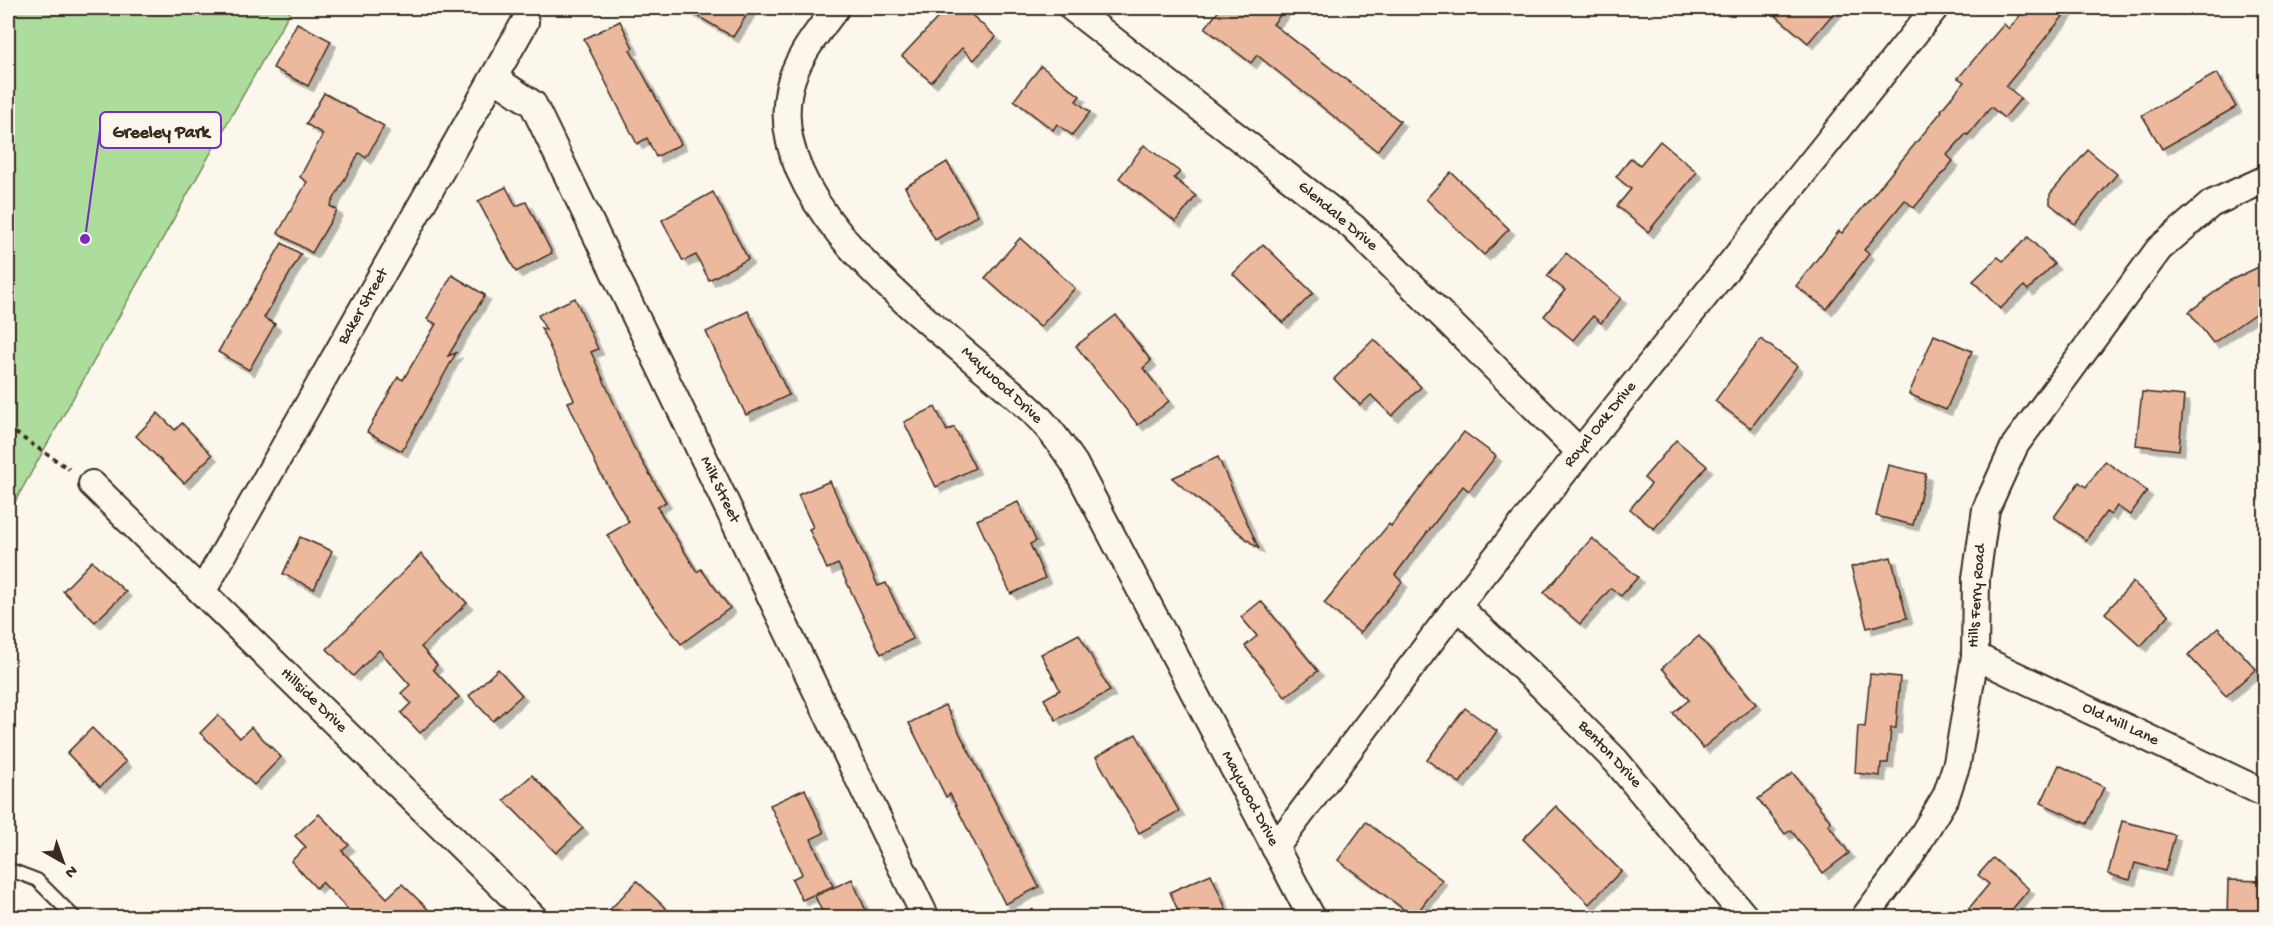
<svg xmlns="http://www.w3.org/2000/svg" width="2273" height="925" font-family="'Gochi Hand',sans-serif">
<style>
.green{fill:#acdd9d;stroke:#74845e;stroke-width:1.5}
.building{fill:#ecb99e;stroke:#3b2a1e;stroke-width:1.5;filter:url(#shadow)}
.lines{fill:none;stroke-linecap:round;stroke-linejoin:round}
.service-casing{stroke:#3b2a1e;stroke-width:16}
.minor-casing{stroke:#3b2a1e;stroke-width:30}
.path{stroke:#3b2a1e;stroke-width:4;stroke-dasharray:4.5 4.5;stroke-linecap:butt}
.service{stroke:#fbf7ec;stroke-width:12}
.minor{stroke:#fbf7ec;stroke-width:26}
.labels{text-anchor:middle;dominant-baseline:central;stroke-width:4.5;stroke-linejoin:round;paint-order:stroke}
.street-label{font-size:16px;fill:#3b2a1e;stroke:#fbf7ec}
.leader{fill:none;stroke:#7b2cbf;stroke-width:2}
.callout-dot{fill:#7b2cbf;stroke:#fbf7ec;stroke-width:2}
.callout{fill:#fbf7ec;stroke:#7b2cbf;stroke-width:2}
.callout-label{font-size:18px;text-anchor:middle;font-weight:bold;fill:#3b2a1e}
</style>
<defs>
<filter id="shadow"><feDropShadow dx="5.5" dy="5.5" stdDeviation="0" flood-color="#0004"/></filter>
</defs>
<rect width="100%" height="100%" fill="#fbf7ec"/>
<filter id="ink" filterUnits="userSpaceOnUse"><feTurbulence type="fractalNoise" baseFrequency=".0167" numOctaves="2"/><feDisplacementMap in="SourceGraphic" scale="12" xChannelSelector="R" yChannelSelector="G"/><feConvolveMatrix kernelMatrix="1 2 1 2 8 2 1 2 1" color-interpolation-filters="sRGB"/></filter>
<g filter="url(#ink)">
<polygon class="green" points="8,8 292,8 8,514"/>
<g class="building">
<polygon points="684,8 751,8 733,37"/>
<polygon points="947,8 964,8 996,37 974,60 962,48 931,82 902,56"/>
<polygon points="1221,8 1286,8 1273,24 1400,121 1377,151 1257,55 1251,63 1205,28"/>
<polygon points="1767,8 1838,8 1808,43"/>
<polygon points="2026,8 2070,8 2006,86 2021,98 2004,118 1991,107 1968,135 1966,134 1947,155 1953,161 1914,208 1905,200 1864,250 1869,254 1827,309 1796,286 1839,231 1842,233 1942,111 1941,110 1964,82 1958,78 2004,24 2009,29"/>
<polygon points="620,21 633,48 630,50 681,144 656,157 647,138 637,144 584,39"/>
<polygon points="297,23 331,41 308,86 273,68"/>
<polygon points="1041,66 1080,96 1076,101 1090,112 1072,135 1057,124 1053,130 1014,100"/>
<polygon points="2217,73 2236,107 2162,149 2142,115"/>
<polygon points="324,93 384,126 366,158 359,153 330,206 337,210 312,253 278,233 307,182 300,177 323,134 306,124"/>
<polygon points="1660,141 1697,172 1648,232 1617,206 1631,189 1616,177 1631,158 1640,165"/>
<polygon points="1144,145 1180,172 1174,178 1196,196 1176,222 1119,178"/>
<polygon points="2088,150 2117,174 2075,224 2050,204 2050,194"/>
<polygon points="947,162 978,215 935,240 905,187"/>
<polygon points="1451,172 1509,229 1484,255 1426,199"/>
<polygon points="506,187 516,206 526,202 552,253 516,272 478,201"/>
<polygon points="713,192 748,259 709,280 696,255 683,261 662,220"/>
<polygon points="2028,237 2054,264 2028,290 2024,286 2000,309 1973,281 1998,257 2003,261"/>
<polygon points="1020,238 1075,288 1040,327 985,278"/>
<polygon points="282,243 301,254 264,318 275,324 249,370 218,352"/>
<polygon points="1263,244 1313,293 1283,323 1233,274"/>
<polygon points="1566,253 1621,298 1601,323 1593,316 1573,340 1544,316 1565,290 1547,276"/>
<polygon points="2265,264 2265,330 2256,313 2213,343 2189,312 2229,281"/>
<polygon points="452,275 485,295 448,356 456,353 402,451 367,432 398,377 403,380 436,324 427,319"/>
<polygon points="575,298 598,349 591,352 633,446 666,502 657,507 697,572 701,569 730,608 681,644 639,588 607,535 629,522 599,471 568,402 574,400 541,328 546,330 538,315"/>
<polygon points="748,311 789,395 746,415 706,332"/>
<polygon points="1116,315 1151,361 1143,368 1169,401 1138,425 1076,346"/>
<polygon points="1934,335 1972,351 1946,410 1909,394"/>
<polygon points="1374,339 1421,387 1392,416 1371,395 1360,405 1334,379"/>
<polygon points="1761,339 1797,366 1751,428 1715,401"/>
<polygon points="2142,392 2184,396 2179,450 2136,445"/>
<polygon points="935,407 947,431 954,427 975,468 936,487 904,422"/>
<polygon points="158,413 175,430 182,423 212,455 184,483 136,436"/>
<polygon points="1464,432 1496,456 1469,491 1463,486 1416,547 1395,575 1402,582 1360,633 1324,603 1389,524 1391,526"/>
<polygon points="1676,440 1707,466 1654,529 1630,509 1651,484 1644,478"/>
<polygon points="1218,457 1229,482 1259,549 1172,478"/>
<polygon points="2105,461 2147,491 2130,515 2117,506 2111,515 2106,512 2086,540 2054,517 2079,482 2086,487"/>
<polygon points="1888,465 1926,474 1913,525 1876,516"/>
<polygon points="830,481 878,586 886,583 913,639 881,654 838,564 827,569 809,529 813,527 798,495"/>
<polygon points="1018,502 1036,541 1030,544 1045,578 1011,594 977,520"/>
<polygon points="300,537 332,551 314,589 283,574"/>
<polygon points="1592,538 1638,577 1621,596 1611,588 1580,624 1544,593"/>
<polygon points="421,554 467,603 421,647 437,665 433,669 459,697 420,733 401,713 411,703 401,693 410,685 379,650 353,676 327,649"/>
<polygon points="1891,557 1907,618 1867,628 1851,567"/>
<polygon points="92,561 126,592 95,622 63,591"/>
<polygon points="2133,582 2169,615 2141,646 2105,613"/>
<polygon points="1261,601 1318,671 1285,697 1245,646 1257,636 1241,617"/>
<polygon points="2218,628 2256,669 2226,696 2188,655"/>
<polygon points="1079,634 1110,691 1056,720 1044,699 1060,690 1041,654"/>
<polygon points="1699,636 1756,704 1703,748 1673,713 1689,700 1662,668"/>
<polygon points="498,669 522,695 493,721 469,696"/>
<polygon points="1870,674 1900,677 1896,728 1891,728 1888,763 1881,763 1880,776 1855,773 1858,726 1865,727"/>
<polygon points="945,705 1039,887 1005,904 950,794 946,797 909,723"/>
<polygon points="1465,708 1497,731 1460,783 1427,760"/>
<polygon points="218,715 240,738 251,727 281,757 254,785 200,733"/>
<polygon points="92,728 126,762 100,787 67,753"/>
<polygon points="1136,734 1179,811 1139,833 1096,757"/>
<polygon points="2059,765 2104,787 2087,824 2041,803"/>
<polygon points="1793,773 1831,822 1828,824 1849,853 1823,873 1791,830 1785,834 1758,799"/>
<polygon points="532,775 583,828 556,853 504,800"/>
<polygon points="805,789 824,833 811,839 833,886 802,900 792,879 802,874 770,805"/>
<polygon points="1556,806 1621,871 1589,904 1523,839"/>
<polygon points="319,814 349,845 342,851 387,898 402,884 437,918 356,918 322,882 316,888 291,861 306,847 295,836"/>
<polygon points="2122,821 2175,835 2165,871 2135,863 2130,880 2108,874"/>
<polygon points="1366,822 1442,880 1414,917 1338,860"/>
<polygon points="1993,858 2029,889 2005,918 1961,918 1989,884 1978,875"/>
<polygon points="1211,874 1230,918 1181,918 1170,892"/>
<polygon points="852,879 869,918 825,918 815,896"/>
<polygon points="2228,880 2265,881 2265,918 2227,918"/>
<polygon points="637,881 676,918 602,918"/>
</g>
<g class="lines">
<g class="service-casing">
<polyline id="service" points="8,869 37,880 75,918"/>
</g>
<g class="minor-casing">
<g id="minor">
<path d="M836 8C818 32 795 59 789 90 763 213 950 334 1028 407 1046 423 1060 443 1074 463L1312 918"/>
<polyline points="1072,8 1353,227 1579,451"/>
<polyline points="494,78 533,104 926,918"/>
<polyline points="92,484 534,918"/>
<polyline points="202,592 525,22"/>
<polyline points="1457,606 1543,687 1616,761 1746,918"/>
<polyline points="1975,656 2266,794"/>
<polyline points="1275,848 1457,606 1935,8"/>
<polyline points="1864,918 1910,856 1946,796 1957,763 1975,656 1976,578 1986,509 2015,445 2159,249 2211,204 2266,179"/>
</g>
</g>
<polyline class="path" points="8,428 69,469"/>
<use href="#service" class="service"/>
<use href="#minor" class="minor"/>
</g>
</g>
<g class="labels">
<g class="street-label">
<text transform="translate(1337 217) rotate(40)">Glendale Drive</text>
<text transform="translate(364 307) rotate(-60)">Baker Street</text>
<text transform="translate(1001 386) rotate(43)">Maywood Drive</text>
<text transform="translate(1601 425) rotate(-51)">Royal Oak Drive</text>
<text transform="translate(719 490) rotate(64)">Milk Street</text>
<text transform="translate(1978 596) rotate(-86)">Hills Ferry Road</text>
<text transform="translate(313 701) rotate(44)">Hillside Drive</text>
<text transform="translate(2120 725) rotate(25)">Old Mill Lane</text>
<text transform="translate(1609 755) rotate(47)">Benton Drive</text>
<text transform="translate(1249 799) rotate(62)">Maywood Drive</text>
</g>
</g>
<path class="leader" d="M85 239L100 130"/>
<circle class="callout-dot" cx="85" cy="239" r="6"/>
<rect class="callout" x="100" y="112" width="121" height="36" rx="6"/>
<g class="callout-label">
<text x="161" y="137">Greeley Park</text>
</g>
<rect width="2273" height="925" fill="none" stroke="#fbf7ec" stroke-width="30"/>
<rect x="15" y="15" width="2243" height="895" fill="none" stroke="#3b2a1e" stroke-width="2" filter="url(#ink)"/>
<g transform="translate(63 862) rotate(140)" stroke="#fbf7ec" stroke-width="4.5" paint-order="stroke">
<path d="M0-4.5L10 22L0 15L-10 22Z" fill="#3b2a1e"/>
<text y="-9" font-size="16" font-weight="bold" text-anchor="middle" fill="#3b2a1e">N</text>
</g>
</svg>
